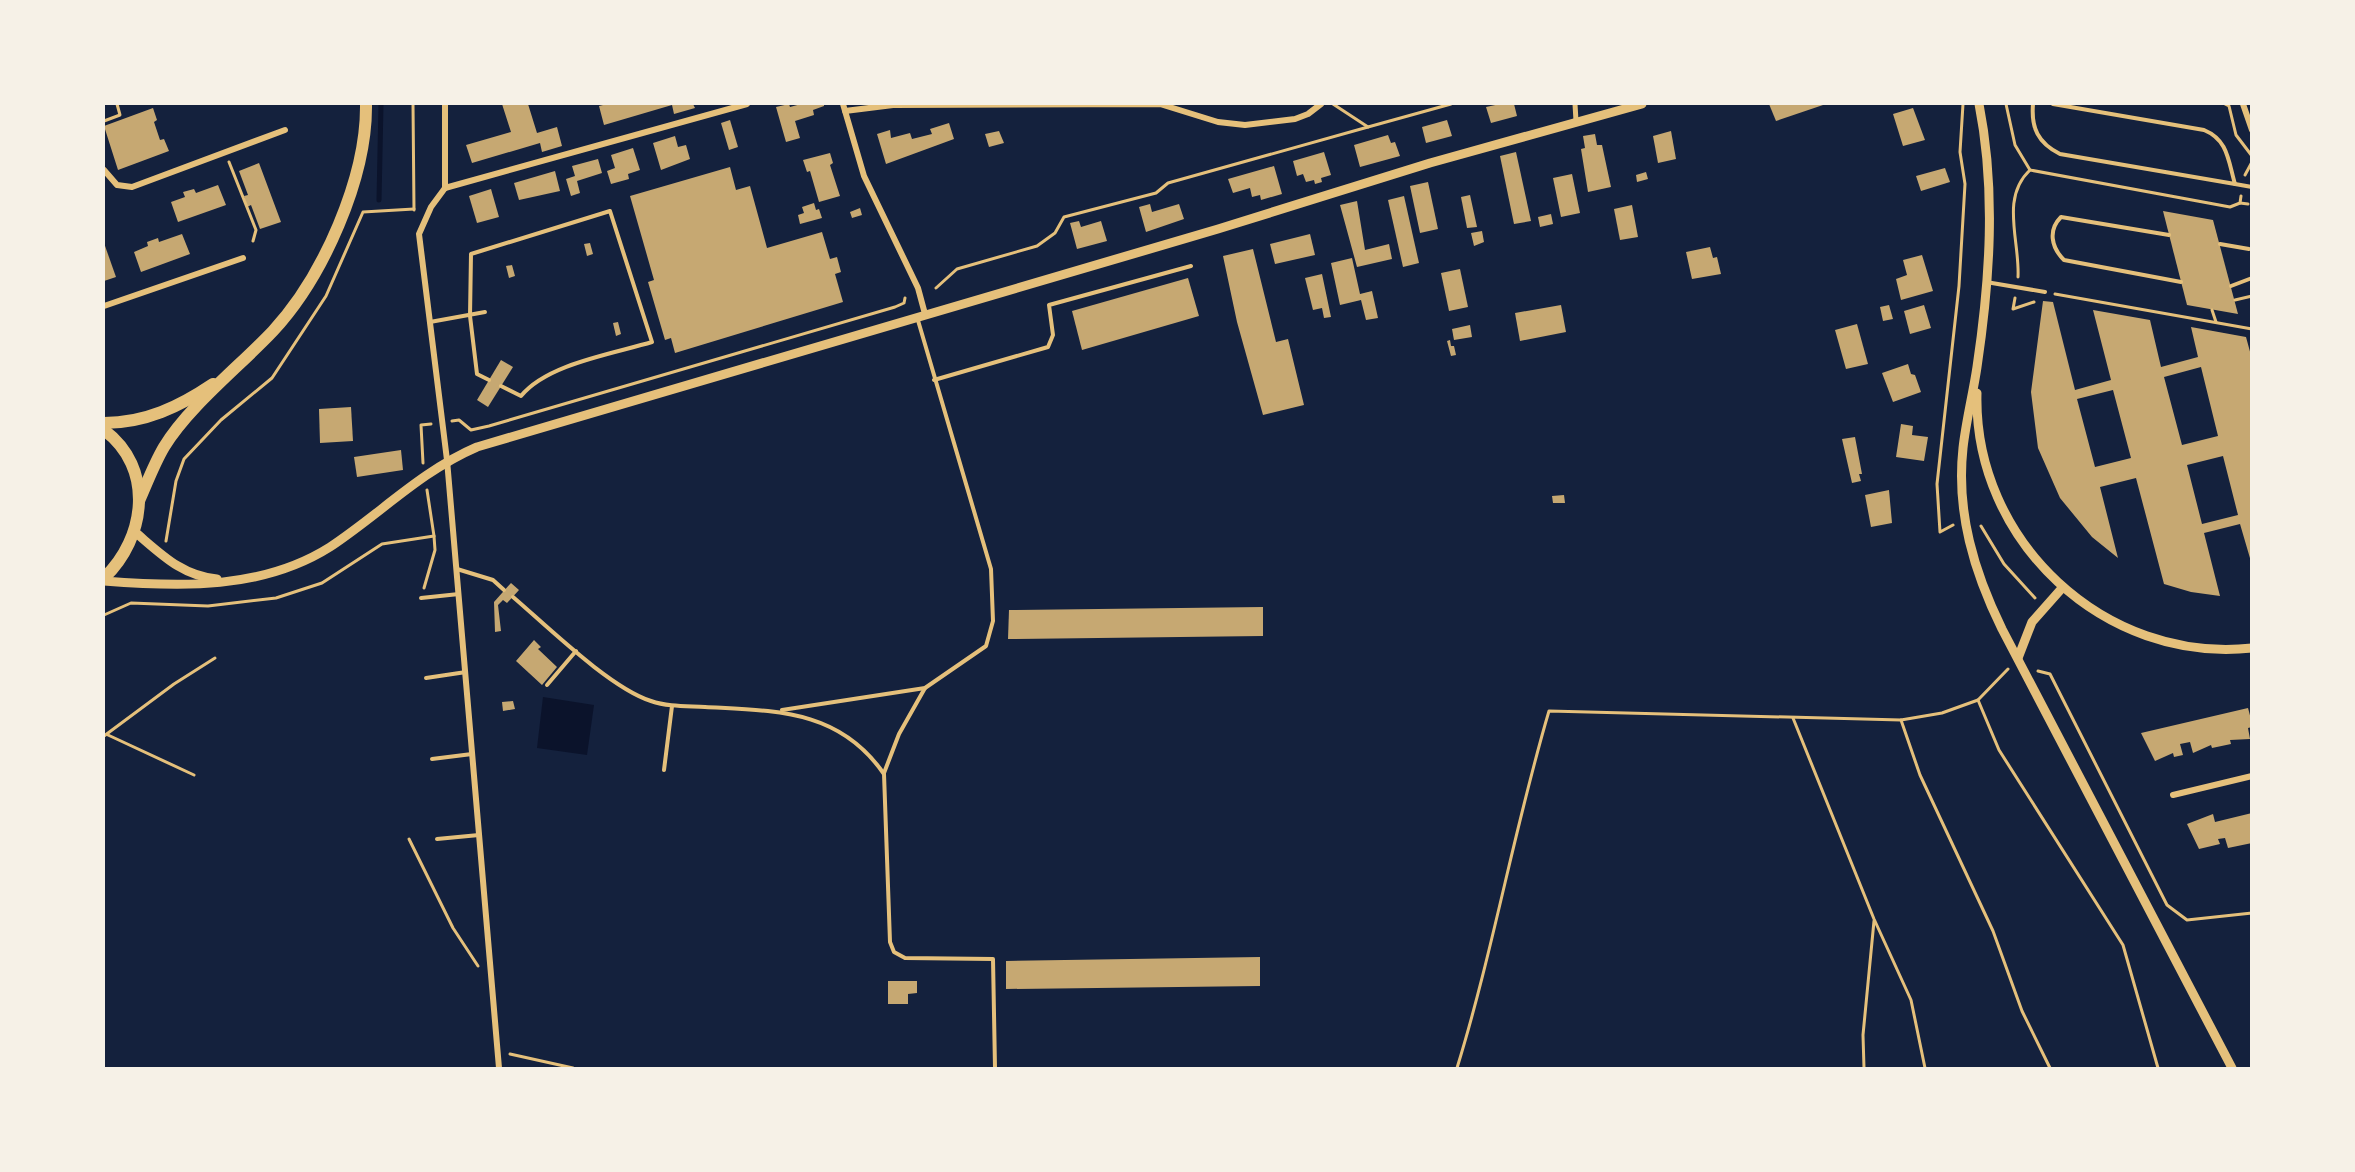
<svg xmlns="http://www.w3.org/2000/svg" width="2355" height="1172" font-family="'Times New Roman',serif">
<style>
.water{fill:#0b132b}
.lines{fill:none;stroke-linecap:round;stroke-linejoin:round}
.stream{stroke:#0b132b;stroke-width:5}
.building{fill:#c6a872;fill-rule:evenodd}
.path{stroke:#e5c07b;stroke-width:3}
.service{stroke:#e5c07b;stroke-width:4}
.pedestrian{stroke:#e5c07b;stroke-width:5}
.minor{stroke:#e5c07b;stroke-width:6}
.tertiary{stroke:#e5c07b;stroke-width:9}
.primary{stroke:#e5c07b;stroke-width:12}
</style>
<rect width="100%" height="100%" fill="#14213d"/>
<polygon class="water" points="543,697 594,705 587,755 537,748"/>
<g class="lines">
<polyline class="stream" points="379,200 381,104"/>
</g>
<g class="building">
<polygon points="502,104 528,104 537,133 557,127 562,146 542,152 540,143 472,163 466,145 511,132"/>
<polygon points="607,104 693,104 695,108 674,114 672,105 604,125 599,106"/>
<polygon points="789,104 790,107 801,104 824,104 824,106 813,110 814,115 795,121 800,138 786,142 776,107"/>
<polygon points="1500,104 1514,104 1517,116 1491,123 1486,107"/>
<polygon points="1769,104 1826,104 1776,121"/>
<polygon points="153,108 157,120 154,122 160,140 164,139 169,151 118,170 104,126"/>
<polygon points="1913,108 1925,140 1903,146 1893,114"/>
<polygon points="730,120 738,147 729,150 721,123"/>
<polygon points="1447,120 1452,136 1426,143 1422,127"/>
<polygon points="949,123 954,139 886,164 877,134 890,130 891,138 910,133 912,139 932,134 930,129"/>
<polygon points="999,131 1004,143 989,147 985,134"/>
<polygon points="1671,131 1676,159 1658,163 1653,136"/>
<polygon points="1595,134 1597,145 1602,145 1611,187 1588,192 1581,149 1585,148 1583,136"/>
<polygon points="1388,135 1391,143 1395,142 1400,156 1360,167 1354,145"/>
<polygon points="675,136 678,147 686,145 690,159 661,170 653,143"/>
<polygon points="633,148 640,170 628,174 629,179 611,184 607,171 615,168 611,155"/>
<polygon points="1324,152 1331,175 1321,178 1322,182 1315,184 1314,180 1306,182 1303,174 1297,176 1293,161"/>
<polygon points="1516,152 1531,221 1514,224 1500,156"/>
<polygon points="830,153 833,163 830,165 840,196 819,202 810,171 807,172 803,160"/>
<polygon points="598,159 602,173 577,181 580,193 571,196 566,179 575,176 572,166"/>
<polygon points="259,163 281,222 260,229 251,205 247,207 244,196 248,195 239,171"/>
<polygon points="1274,166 1282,194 1261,200 1260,195 1252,197 1250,188 1233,193 1228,179"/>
<polygon points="730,167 736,190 750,186 767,248 822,232 830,259 837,257 841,272 835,274 843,302 675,353 671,338 665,340 648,282 654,280 630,196"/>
<polygon points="1945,168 1950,182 1921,191 1916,176"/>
<polygon points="555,171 560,191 519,200 514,183"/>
<polygon points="1646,172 1648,179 1637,182 1636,175"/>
<polygon points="1572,174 1580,213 1561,217 1553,178"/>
<polygon points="1428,182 1438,229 1420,233 1410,186"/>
<polygon points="218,185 226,205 178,222 171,202 185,197 183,192 194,189 196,193"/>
<polygon points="491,189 499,217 477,223 469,196"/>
<polygon points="1470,195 1477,227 1467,228 1461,197"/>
<polygon points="1404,196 1419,263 1403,267 1388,200"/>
<polygon points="1357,201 1365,250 1389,244 1392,259 1357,267 1340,205"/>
<polygon points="814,203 816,210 819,209 822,218 800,224 798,215 804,213 802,207"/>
<polygon points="1150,204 1152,212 1179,204 1184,219 1146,232 1139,207"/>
<polygon points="1632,205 1638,237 1620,240 1614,209"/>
<polygon points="860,208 862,215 852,218 850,212"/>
<polygon points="2163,211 2213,220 2238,314 2187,305"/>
<polygon points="1551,214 1553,224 1540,227 1538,217"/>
<polygon points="1079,221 1081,227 1101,221 1107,241 1077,249 1070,223"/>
<polygon points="1482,231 1484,242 1474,246 1471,233"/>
<polygon points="182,234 190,254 141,272 134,252 148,246 147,242 158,238 159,242"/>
<polygon points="1310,234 1315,255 1275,264 1270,244"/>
<polygon points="104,243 116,277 104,281"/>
<polygon points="590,243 593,254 587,256 584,244"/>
<polygon points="1710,247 1713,258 1717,257 1721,274 1692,279 1686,252"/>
<polygon points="1253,249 1276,342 1288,339 1304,405 1263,415 1237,322 1223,256"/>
<polygon points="1922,255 1933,291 1901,300 1896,279 1907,275 1903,260"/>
<polygon points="1352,258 1360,294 1372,291 1378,318 1366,320 1361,300 1340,305 1331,263"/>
<polygon points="512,265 515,276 509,278 506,266"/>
<polygon points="1460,269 1468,307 1449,311 1441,273"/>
<polygon points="1322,274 1331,317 1324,318 1322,308 1313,310 1305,278"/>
<polygon points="1188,278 1199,316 1082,350 1072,311"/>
<path d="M2043 301 2053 302 2075 390 2111 380 2093 310 2150 320 2161 367 2198 357 2191 327 2246 337 2252 359V565L2240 524 2204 533 2220 596 2191 592 2164 584 2136 478 2100 487 2118 558 2092 537 2060 498 2038 448 2031 392ZM2201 367 2218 436 2182 445 2164 377ZM2113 390 2131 458 2095 467 2077 399ZM2223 456 2238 515 2202 524 2187 465Z"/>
<polygon points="1561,305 1566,332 1520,341 1515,313"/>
<polygon points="1889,305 1893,319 1883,321 1880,307"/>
<polygon points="1924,305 1931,328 1910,334 1904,311"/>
<polygon points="618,322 621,334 616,336 613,323"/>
<polygon points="1857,324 1868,364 1846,369 1835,330"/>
<polygon points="1470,325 1472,337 1454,340 1452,329"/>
<polygon points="1450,340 1451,346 1454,346 1456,355 1451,356 1447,341"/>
<polygon points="501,360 513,367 488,407 477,400"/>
<polygon points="1908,364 1911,374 1915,375 1921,392 1893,402 1882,373"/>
<polygon points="351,407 353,441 320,443 319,409"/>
<polygon points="1901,424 1913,426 1912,435 1928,437 1924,461 1896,457"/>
<polygon points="1855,437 1862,474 1859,474 1861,481 1852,483 1842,439"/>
<polygon points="401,450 403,470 357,477 354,457"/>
<polygon points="1889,490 1892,523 1871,527 1865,495"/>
<polygon points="1564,495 1565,503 1553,503 1552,496"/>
<polygon points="511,583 519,590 507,603 503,600 498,605 501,631 495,632 494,602"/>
<polygon points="1263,607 1263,636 1008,639 1009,610"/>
<polygon points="534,640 541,647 538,649 557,667 542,685 516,661"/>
<polygon points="513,701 515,709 503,711 502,702"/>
<polygon points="2248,708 2252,723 2252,727 2248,728 2250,739 2230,740 2231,744 2212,748 2211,745 2193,753 2190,742 2180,744 2183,755 2174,757 2173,753 2155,761 2141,733"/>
<polygon points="2252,813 2252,843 2228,848 2225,838 2218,839 2220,844 2199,849 2187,824 2213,814 2215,822"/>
<polygon points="1260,957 1260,986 1006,989 1006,961"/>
<polygon points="888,981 917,981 917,993 908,994 908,1004 888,1004"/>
</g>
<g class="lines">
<g class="path">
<polyline points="413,104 414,210"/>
<polyline points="1333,104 1368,127 1451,104"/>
<polyline points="2006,104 2015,145 2030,170 2230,207 2240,203 2241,196"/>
<polyline points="2225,104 2229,106 2236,135 2252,156"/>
<polyline points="104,121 120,115 117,104"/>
<polyline points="229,162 256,230 253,241"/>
<polyline points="2245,175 2252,162"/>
<polyline points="2240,203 2248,204"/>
<path d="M2018 277C2020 241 2000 198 2030 170"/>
<polyline points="936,288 957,269 1037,246 1055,233 1064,217 1156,193 1168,183 1368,127"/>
<polyline points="2055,294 2252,329"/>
<polyline points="2015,298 2013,309 2034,302"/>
<polyline points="2235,300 2252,296"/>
<polyline points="2212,310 2216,322"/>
<polyline points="452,421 459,420 471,430 489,426 895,307 904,303 905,298"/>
<polyline points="423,463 421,425 431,424"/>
<polyline points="1953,525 1940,532 1937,484 1959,286 1965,184 1960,152 1963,104"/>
<polyline points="1981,526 2004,564 2035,598"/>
<polyline points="166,541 176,481 184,459 221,420 272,378 326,296 363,212 414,209"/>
<polyline points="424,588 435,550 434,536"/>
<polyline points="104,615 131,603 208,606 276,598 322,583 382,544 434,536 427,490"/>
<polyline points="2038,671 2050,674 2167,905 2187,920 2252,913"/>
<polyline points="1978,700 1999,750 2123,945 2158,1068"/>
<polyline points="1793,718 1874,919 1911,1000 1925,1068"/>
<polyline points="1901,720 1920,775 1993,931 2022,1011 2050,1068"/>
<polyline points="108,735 194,775"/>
<polyline points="104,736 174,684 215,658"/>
<polyline points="409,839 453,928 478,966"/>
<polyline points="510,1054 573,1068"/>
<path d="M1457 1068C1493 951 1514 829 1549 711L1901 720 1942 713 1978 700 2008 669"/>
<polyline points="1864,1068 1863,1035 1874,921"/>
</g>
<g class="service">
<path d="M2033 104C2031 128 2038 143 2060 154L2235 184C2228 160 2228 140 2204 130L2053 104"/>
<polyline points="2235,184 2252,187"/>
<path d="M2169 235 2061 217C2048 230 2051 247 2064 260L2181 282"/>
<polyline points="2220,244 2249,249"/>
<polyline points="1986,282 2045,292"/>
<polyline points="2231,286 2252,278"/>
<polyline points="430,322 485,312"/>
<path d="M489 380 477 374 470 316 471 254 610 211 652 342C612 354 547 364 521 396L501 386"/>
<polyline points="934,380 1048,347 1053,335 1049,305 1191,266"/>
<polyline points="457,569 493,580 504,590"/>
<path d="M513 597C547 626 610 688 651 701 668 707 687 706 705 707 776 711 839 709 884 774L890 942 894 952 905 958 993 959 995 1068"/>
<polyline points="421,598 459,594"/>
<polyline points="426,678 466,672"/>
<polyline points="547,685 576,651"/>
<polyline points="782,710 925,688 986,646 993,621 991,569 917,317"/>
<polyline points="432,759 472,754"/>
<polyline points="664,770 672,706"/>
<polyline points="884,773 899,734 925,688"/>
<polyline points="437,839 479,835"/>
</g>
<polyline class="pedestrian" points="1575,104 1576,121"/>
<g class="minor">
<polyline points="843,104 864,176 918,288 925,314"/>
<polyline points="2243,104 2252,130"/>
<polyline points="845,111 893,105 1160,104 1218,122 1245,125 1295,119 1308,114 1321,104"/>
<polyline points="104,170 117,185 132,187 285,130"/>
<polyline points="445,188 431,207 419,234 447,460 499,1068"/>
<polyline points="445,188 747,104"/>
<polyline points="445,188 445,104"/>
<polyline points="104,306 243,258"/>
<polyline points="2173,795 2252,776"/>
</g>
<g class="tertiary">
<path d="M1979 104C1996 190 1990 280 1977 367 1973 394 1966 421 1963 448 1956 512 1974 572 2002 629L2232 1068"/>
<path d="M1977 393C1973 541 2105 664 2252 648"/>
<path d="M135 532C161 554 182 576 217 579"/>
<path d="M104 581C180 587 262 590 330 547 380 514 421 471 477 447L1218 229 1430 163 1642 104"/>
<polyline points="2018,658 2032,622 2063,587"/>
</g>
<g class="primary">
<path d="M104 423C145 423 179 407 213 384"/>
<path d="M104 430C155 468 146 538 104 578"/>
<path d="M139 501C147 483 154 464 164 447 189 406 240 366 273 331 323 277 367 178 366 104"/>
</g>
</g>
<rect width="2355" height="1172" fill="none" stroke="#f6f1e7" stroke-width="210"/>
</svg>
